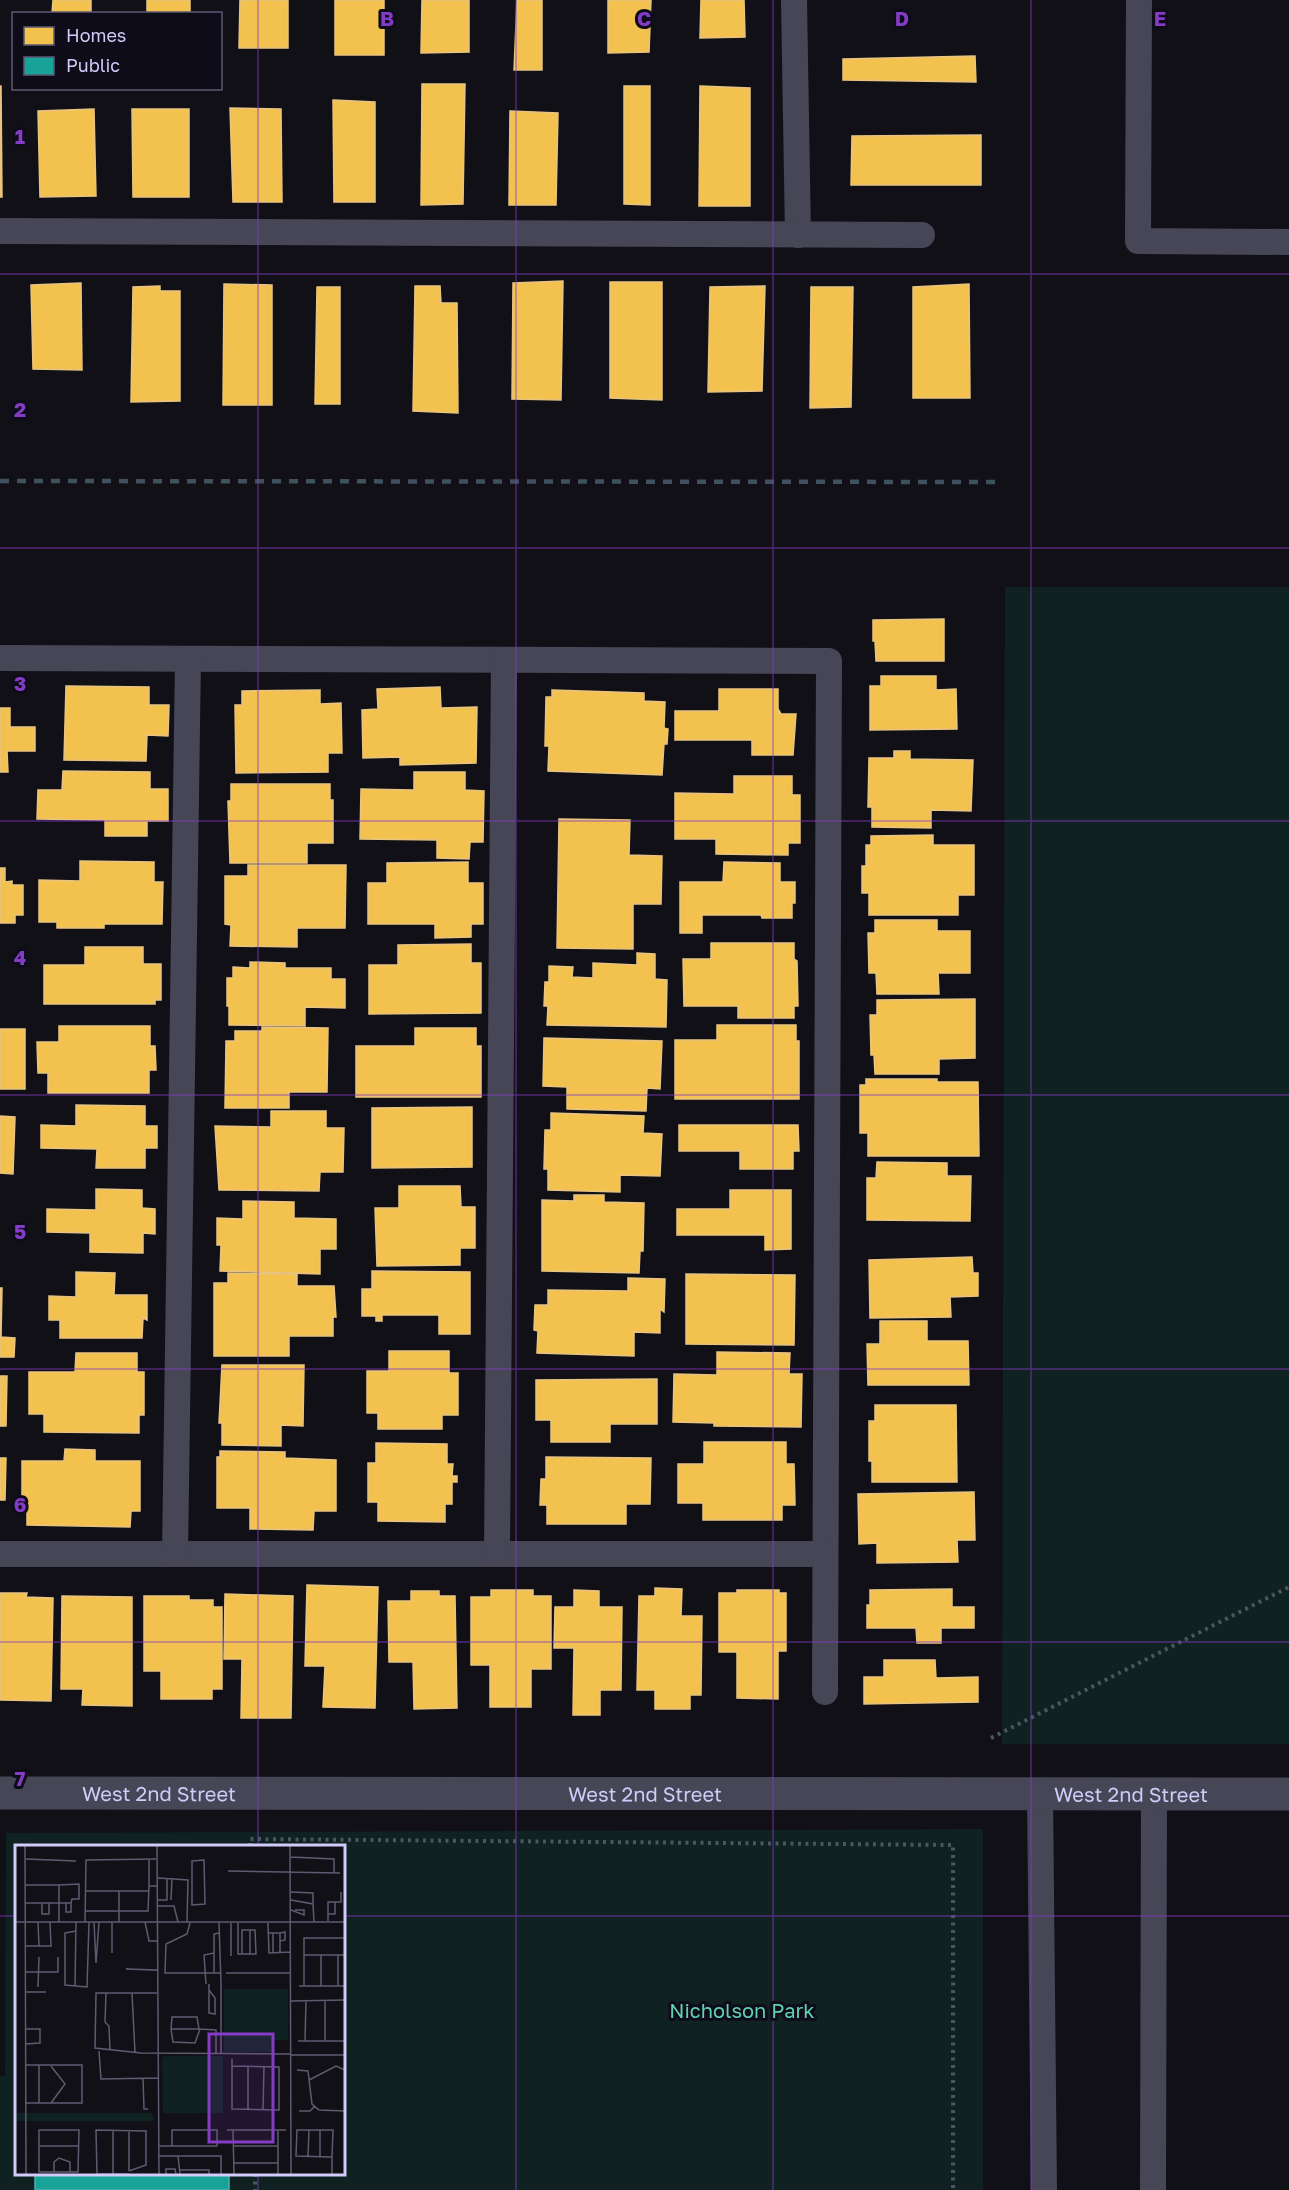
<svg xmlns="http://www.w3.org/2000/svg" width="1289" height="2190" font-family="'Golos Text',sans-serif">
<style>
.green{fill:#102121;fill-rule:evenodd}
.homes{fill:#f2c14e;stroke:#e8c482;stroke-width:1.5}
.public{fill:#17a398;stroke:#4fafb5;stroke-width:1.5}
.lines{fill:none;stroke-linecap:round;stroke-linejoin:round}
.path{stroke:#4a5660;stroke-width:4;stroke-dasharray:3 4.5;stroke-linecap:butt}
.lane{stroke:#474657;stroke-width:26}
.street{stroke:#474657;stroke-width:33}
.rail{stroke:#40515e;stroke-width:4.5;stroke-dasharray:9 8;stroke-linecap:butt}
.grid{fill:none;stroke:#843cc5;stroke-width:1.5;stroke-opacity:0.55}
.labels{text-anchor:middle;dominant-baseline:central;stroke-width:6;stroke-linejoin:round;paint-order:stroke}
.street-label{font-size:20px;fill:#d1cbfa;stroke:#0f0c1a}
.park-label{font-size:20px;fill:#5fd2b6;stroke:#0f0c1a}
.inset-road{fill:none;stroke:#5e5b71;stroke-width:1.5}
.view{fill:#843cc5;fill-opacity:0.15;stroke:#843cc5;stroke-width:3}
.inset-edge{fill:none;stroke:#d1cbfa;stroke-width:3}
.grid-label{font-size:20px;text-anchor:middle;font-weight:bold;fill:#843cc5;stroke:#0f0c1a;stroke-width:6;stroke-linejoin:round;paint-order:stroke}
</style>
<rect width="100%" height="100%" fill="#111016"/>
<g class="green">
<polygon points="1005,587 1289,587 1289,1744 1002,1744"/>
<path d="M983 1829V2190H0V2076H5L6 1833ZM16 1846H344V2174H16Z"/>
</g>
<g class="homes">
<polygon points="53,0 91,0 91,14 52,14"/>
<rect x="147" y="0" width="43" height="14"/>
<polygon points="240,0 288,0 288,48 239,48"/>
<rect x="335" y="0" width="49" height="55"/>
<polygon points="422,0 469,0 469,52 421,53"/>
<polygon points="517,0 542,0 542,70 514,70"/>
<polygon points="608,0 651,0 649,52 608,53"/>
<polygon points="701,0 744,0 745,37 700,38"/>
<polygon points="975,56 976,82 843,80 843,59"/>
<polygon points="422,84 465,84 463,204 421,205"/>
<polygon points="0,86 1,86 2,197 0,197"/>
<polygon points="624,86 650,86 650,205 624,204"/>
<polygon points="700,86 750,88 750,206 699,206"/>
<polygon points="333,100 375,102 375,202 334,202"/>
<polygon points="230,108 281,109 282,202 233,202"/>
<polygon points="94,109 96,196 40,197 38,111"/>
<polygon points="132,109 189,109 189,197 133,197"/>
<polygon points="510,111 558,113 556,205 509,205"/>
<polygon points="981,135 981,185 851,185 852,136"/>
<polygon points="563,281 561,400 512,399 513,283"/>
<polygon points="610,282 662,282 662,400 610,398"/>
<polygon points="81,283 82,370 33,369 31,285"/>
<polygon points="224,284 272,285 272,405 223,405"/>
<polygon points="969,284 970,398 913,398 913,287"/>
<polygon points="160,286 160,291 180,291 180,401 131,402 133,287"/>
<polygon points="415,286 440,286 441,303 457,303 458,413 413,411"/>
<polygon points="765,286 762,391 708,392 710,287"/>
<polygon points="317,287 340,287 340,404 315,404"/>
<polygon points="811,287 853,287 851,407 810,408"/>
<polygon points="944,619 944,661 876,661 875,641 873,641 873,620"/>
<polygon points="881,676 936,676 936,690 956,689 957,729 870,730 870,686 881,686"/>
<polygon points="66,686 149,687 149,705 169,705 168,736 147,735 146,761 64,760"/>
<polygon points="440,687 441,708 477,707 476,763 400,765 400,757 363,758 362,710 378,709 377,689"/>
<polygon points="719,689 778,689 778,709 781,714 796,714 793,755 752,755 752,740 675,740 675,711 719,711"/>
<polygon points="320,690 320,704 341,703 342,753 328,753 328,772 236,773 235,705 242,705 242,691"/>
<polygon points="552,690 644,693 644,701 665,702 664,728 668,729 667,744 664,744 662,775 548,771 549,746 545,746 546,697 552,697"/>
<polygon points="0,708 10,708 10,727 35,727 35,751 7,751 8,772 0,772"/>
<polygon points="894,751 910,751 910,759 973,760 971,811 931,810 931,828 872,827 872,807 868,807 869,758 894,758"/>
<polygon points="63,771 150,772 150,789 168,789 168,821 147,821 147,836 105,836 105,820 37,819 38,790 62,790"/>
<polygon points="414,772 465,772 465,790 484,791 483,842 470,842 469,859 437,858 437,840 360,839 361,789 414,790"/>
<polygon points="734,776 792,776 792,795 800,795 800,843 788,843 788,855 716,854 716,839 675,839 675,793 734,794"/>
<polygon points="231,784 330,784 330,800 333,800 333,843 307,843 307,863 230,863 228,801 231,801"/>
<polygon points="559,819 630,820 629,855 662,856 661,904 633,904 633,949 557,948"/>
<polygon points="933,835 933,845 974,845 974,895 958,895 958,915 869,915 869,893 862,893 862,866 866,866 866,845 871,845 871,836"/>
<polygon points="80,861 154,862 154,882 163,882 162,924 104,924 104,928 57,928 57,922 39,922 39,880 80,881"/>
<polygon points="468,862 468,883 483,883 483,924 471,924 471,937 435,938 435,924 368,924 368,883 387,883 387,863"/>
<polygon points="724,862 780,863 780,882 795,882 795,903 792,903 792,918 762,918 761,915 702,915 702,933 680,933 680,882 723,882"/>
<polygon points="248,865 346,865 345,928 297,928 297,947 230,946 231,925 225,924 225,876 248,876"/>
<polygon points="0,868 5,868 5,882 12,881 12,885 23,885 23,915 15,915 15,923 0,923"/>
<polygon points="875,920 937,920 937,931 970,931 970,973 938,973 939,994 877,994 876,973 869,973 868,933 875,933"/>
<polygon points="711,943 794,943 794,959 797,961 798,1006 794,1006 794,1018 738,1018 738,1006 684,1006 683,959 711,959"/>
<polygon points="471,944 471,963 481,963 481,1013 369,1014 369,965 398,965 398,945"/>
<polygon points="85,947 143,947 143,964 161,964 161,1000 155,1000 155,1004 44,1004 44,965 85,965"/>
<polygon points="637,953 655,954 655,979 667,980 666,1027 547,1025 548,1006 544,1006 545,982 549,982 549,966 573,967 572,977 593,978 593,963 637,965"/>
<polygon points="250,962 285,963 285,968 331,968 331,979 345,979 345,1008 305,1007 305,1026 229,1025 229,1006 227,1006 227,978 233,978 233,967 250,968"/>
<polygon points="975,999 975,1058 939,1059 939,1074 875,1074 874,1055 871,1055 870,1015 877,1015 877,1000"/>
<polygon points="717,1025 796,1025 796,1041 799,1041 799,1099 675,1099 675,1040 717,1040"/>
<polygon points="59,1026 150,1026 150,1046 155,1046 156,1070 149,1070 149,1093 48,1093 48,1073 38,1073 37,1042 59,1042"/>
<polygon points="262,1027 328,1028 327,1092 289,1092 289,1108 225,1108 226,1041 235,1041 235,1031 262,1031"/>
<polygon points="415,1028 476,1028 476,1046 481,1046 481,1097 356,1097 356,1046 415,1046"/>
<rect x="0" y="1029" width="25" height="60"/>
<polygon points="544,1038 662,1041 660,1089 647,1088 646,1111 567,1109 567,1087 543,1086"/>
<polygon points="866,1079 937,1079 937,1082 978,1082 979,1156 868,1156 868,1133 860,1133 860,1085 866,1085"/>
<polygon points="76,1105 145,1106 145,1126 157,1126 157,1148 145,1148 145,1168 96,1168 97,1149 41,1148 41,1125 76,1126"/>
<polygon points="472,1107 472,1167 372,1168 372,1108"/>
<polygon points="271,1111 326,1111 326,1128 344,1128 343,1172 320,1172 319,1191 219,1190 215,1126 271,1127"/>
<polygon points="551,1113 644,1116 643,1133 662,1134 660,1176 620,1175 620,1192 548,1190 548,1169 544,1169 545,1130 551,1130"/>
<polygon points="0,1116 15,1117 13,1174 0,1173"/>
<polygon points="679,1125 798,1125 799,1151 793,1151 793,1169 740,1169 740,1151 679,1151"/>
<polygon points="877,1162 947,1163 947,1176 971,1176 970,1221 867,1220 867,1178 876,1178"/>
<polygon points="399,1186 460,1186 461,1207 475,1207 475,1248 460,1248 460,1265 377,1266 375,1208 399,1208"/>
<polygon points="96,1189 142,1190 142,1208 155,1209 155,1234 143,1233 143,1253 90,1252 90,1233 47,1232 47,1209 96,1210"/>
<polygon points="730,1190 791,1190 791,1249 765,1250 765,1235 677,1235 677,1209 730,1209"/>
<polygon points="574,1195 604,1195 604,1202 644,1203 643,1251 640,1251 639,1273 542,1271 542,1200 574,1201"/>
<polygon points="243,1201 294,1202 294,1218 336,1219 336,1249 320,1249 320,1274 220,1271 221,1245 217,1245 217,1218 243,1219"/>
<polygon points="972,1257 973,1273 978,1273 978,1296 950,1297 951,1317 870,1318 869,1260"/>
<polygon points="372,1271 470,1272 470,1334 439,1334 439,1315 382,1315 382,1321 376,1321 376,1316 362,1316 362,1289 372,1289"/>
<polygon points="76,1272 115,1273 114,1295 147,1295 147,1320 143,1318 142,1338 60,1338 60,1320 49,1320 49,1296 76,1297"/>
<polygon points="228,1273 297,1274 297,1286 334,1286 336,1317 333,1317 333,1336 289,1336 289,1356 214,1356 214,1283 228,1283"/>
<polygon points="686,1274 795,1275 794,1345 686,1344"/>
<polygon points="628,1278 665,1279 664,1312 660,1309 660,1333 634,1332 634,1356 537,1353 538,1331 534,1330 535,1305 548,1305 548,1290 628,1291"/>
<polygon points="0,1288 2,1288 1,1337 15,1338 14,1357 0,1357"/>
<polygon points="880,1321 927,1321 927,1341 968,1341 969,1385 868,1385 867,1344 880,1344"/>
<polygon points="389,1351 449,1351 449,1373 458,1373 458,1415 442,1415 442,1429 378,1429 378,1413 367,1413 367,1371 389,1371"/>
<polygon points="717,1352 790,1353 789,1374 802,1374 801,1427 714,1426 714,1423 673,1422 674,1374 717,1375"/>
<polygon points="76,1353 137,1353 137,1372 144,1372 144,1415 139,1415 139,1433 44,1432 44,1414 29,1414 29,1372 75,1372"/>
<polygon points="222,1365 304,1365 303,1426 281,1425 281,1446 222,1445 222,1423 219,1423"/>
<polygon points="0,1376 7,1376 6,1426 0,1426"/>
<polygon points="657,1379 657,1424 610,1424 610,1442 551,1442 551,1420 536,1420 536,1380"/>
<polygon points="875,1405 956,1405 957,1482 872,1482 872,1461 869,1461 869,1421 875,1421"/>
<polygon points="704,1442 786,1442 786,1464 794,1464 795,1505 782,1505 782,1520 703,1520 703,1503 678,1503 678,1464 704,1464"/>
<polygon points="376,1443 447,1444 447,1464 453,1464 452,1476 457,1476 457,1482 452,1482 452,1504 445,1504 445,1522 378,1521 378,1502 368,1502 368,1463 376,1463"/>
<polygon points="65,1449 95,1450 95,1461 140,1461 140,1511 131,1511 130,1527 27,1525 27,1511 22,1511 22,1461 64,1461"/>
<polygon points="220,1451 285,1452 285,1458 336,1460 336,1511 314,1511 313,1530 250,1529 250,1508 217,1508 217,1457 220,1457"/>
<polygon points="546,1457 651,1458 650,1504 626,1504 626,1524 547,1524 547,1505 540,1505 541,1479 546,1479"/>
<polygon points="0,1458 6,1458 5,1500 0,1500"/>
<polygon points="974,1492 975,1540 957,1540 958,1562 877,1563 877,1543 859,1544 858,1494"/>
<polygon points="307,1585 378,1587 375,1708 323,1707 325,1666 305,1666"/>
<polygon points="655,1588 682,1589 681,1616 702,1616 701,1695 690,1695 690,1709 655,1709 655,1690 637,1690 639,1596 655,1596"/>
<polygon points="952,1589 952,1607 974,1607 974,1628 941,1628 941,1643 917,1643 916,1628 867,1628 867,1605 870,1605 870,1590"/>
<polygon points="491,1590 533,1590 533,1596 551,1596 551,1669 531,1669 531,1707 490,1707 490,1665 471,1665 471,1597 491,1597"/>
<polygon points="574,1590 599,1591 599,1607 622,1607 621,1690 600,1690 600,1715 573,1715 574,1648 554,1648 555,1607 574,1607"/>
<polygon points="737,1590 779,1590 779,1593 786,1593 786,1651 778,1651 778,1699 737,1698 737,1652 719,1652 719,1593 737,1593"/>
<polygon points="411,1591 439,1591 439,1596 455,1596 457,1708 414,1709 413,1662 389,1662 388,1601 411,1601"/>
<polygon points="0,1593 27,1593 26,1597 53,1598 51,1701 0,1700"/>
<polygon points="225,1594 293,1596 291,1718 241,1718 242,1659 224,1659"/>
<polygon points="62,1596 132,1597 132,1706 82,1705 83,1689 61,1689"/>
<polygon points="144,1596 189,1596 189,1600 213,1600 213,1607 222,1607 222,1689 212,1689 212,1699 161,1699 161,1671 144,1671"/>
<polygon points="884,1660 935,1660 936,1678 978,1677 978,1702 864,1704 864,1677 884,1677"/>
</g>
<rect class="public" x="35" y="2174" width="194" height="16"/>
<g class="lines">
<g class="path">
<polyline points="991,1738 1289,1587"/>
<polyline points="250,1846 250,1839 953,1845 953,2190"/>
<polyline points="255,2174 255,2190"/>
</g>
<g class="lane">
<polyline points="794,0 798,235"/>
<polyline points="1139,0 1138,241 1289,242"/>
<polyline points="0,231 922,235"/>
<polyline points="0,658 829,661 825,1692"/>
<polyline points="0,1554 825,1554"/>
<polyline points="175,1554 188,659"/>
<polyline points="497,1554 504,660"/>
<polyline points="1040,1793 1044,2190"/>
<polyline points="1153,2190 1154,1793"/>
</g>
<path class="street" id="s1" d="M0 1793 1289 1794"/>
<polyline class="rail" points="0,481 1001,482"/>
</g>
<path class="grid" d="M258 0V1846M516 0V2190M773 0V2190M1031 0V2190M0 274H1289M0 548H1289M0 821H1289M0 1095H1289M0 1369H1289M0 1642H1289M0 1916H16M344 1916H1289M258 2174V2190"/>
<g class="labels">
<g class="street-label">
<text stroke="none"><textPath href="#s1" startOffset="159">West 2nd Street</textPath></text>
<text stroke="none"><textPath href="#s1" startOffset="645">West 2nd Street</textPath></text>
<text stroke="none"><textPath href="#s1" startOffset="1131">West 2nd Street</textPath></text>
</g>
<g class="park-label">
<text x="742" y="2010">Nicholson Park</text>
</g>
</g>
<g transform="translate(15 1845)">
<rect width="330" height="330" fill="#111016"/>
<path d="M209 144H273V195H257V207H209ZM150 211H208V268H148L147 213ZM0 268H137L139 276H0Z" fill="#102121"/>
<path class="inset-road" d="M10 1 11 329M142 1 144 329M275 1 276 329M275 12 319 14V28M11 14 61 16M134 15V41H143M189 15 190 59 177 60V16ZM213 26 325 28M143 33 173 35 172 77M11 40H44V77M44 40 64 39V54H57L56 58M70 46H104M133 46H104V66H133L134 41M276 47 298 48V59M143 55H152V33M156 55 157 33M276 55 298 59 299 77M10 58H56V67H51V58M27 58V69H34V58M143 61H159L163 77M276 65 289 70V65H280M70 66H104V77M313 69H320V57M313 76V57H326V47M0 77H330M23 77 24 101M70 77 71 15 141 14M79 77 81 118 84 77M97 77V108M130 77 134 96H143M330 77V52M175 78 172 89 151 99 150 128H199M204 78 206 139M216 78V111M223 78V109H241L240 85H227V109M253 78 254 108 276 107M235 85V109M61 86 50 88V140L72 142 74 77M204 88 199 89V128H205M253 88H265V108M258 88V108M265 88 270 87V95L265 96M10 101H36L35 77M289 110H330M323 110V141M137 125 111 124 143 125M10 127H43V112M211 128H276M191 139 189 110 199 108M194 139V168L200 169V153L194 145M60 141 61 77M284 141H330M289 141V93H330M306 141V110M23 142 24 112M10 147H31M91 148 90 177 94 181 95 206M117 148 120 208M142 148H81L80 203 126 208 276 209M206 152V139V209M276 156 330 155M156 184 158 197 180 198 185 184M184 184 182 172H157L156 184H184L201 185V209M283 196H330M290 196 291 155M310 196V155M10 199 25 198V184H10M84 206 86 234 143 233M276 210H330M10 220H67V258H10M217 221 264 222V265L217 264V214M282 225 293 226 297 259 304 265 330 266M128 233 129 264H133M294 235 321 221 330 225M24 258V220M36 258 50 239 36 221M233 265V221M248 265 249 221M284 266H295L300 261M24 285H64L63 327H24ZM98 285V329M212 285H271M218 285 219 329M114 286V326M24 301H64M144 301H202V285H157V301M219 301H263M144 311H206V329M163 311 165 329M293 311 294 285M305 311V285M219 318H263M165 325H194V329M114 326 131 320V286L81 285 82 329H114M39 327V317L44 313 55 317V327M151 329V324H160L161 329M263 329V286M317 329V312L318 285H282L281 311 317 312"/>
<path class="view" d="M194 189H258V297H194Z"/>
<rect width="330" height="330" class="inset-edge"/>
</g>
<g class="grid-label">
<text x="387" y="26">B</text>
<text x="644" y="26">C</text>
<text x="902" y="26">D</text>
<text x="1160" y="26">E</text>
<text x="20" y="144">1</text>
<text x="20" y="417">2</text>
<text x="20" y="691">3</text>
<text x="20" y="965">4</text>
<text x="20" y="1239">5</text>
<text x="20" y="1512">6</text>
<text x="20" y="1786">7</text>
</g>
<rect x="12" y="12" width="210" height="78" fill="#0f0c1a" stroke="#5d5874" stroke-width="1.5"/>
<rect x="24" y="27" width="30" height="18" fill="#f2c14e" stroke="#5d5874" stroke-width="1.5"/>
<text x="66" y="42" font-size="18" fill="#d1cbfa">Homes</text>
<rect x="24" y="57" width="30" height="18" fill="#17a398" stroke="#5d5874" stroke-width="1.5"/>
<text x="66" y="72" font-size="18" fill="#d1cbfa">Public</text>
</svg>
